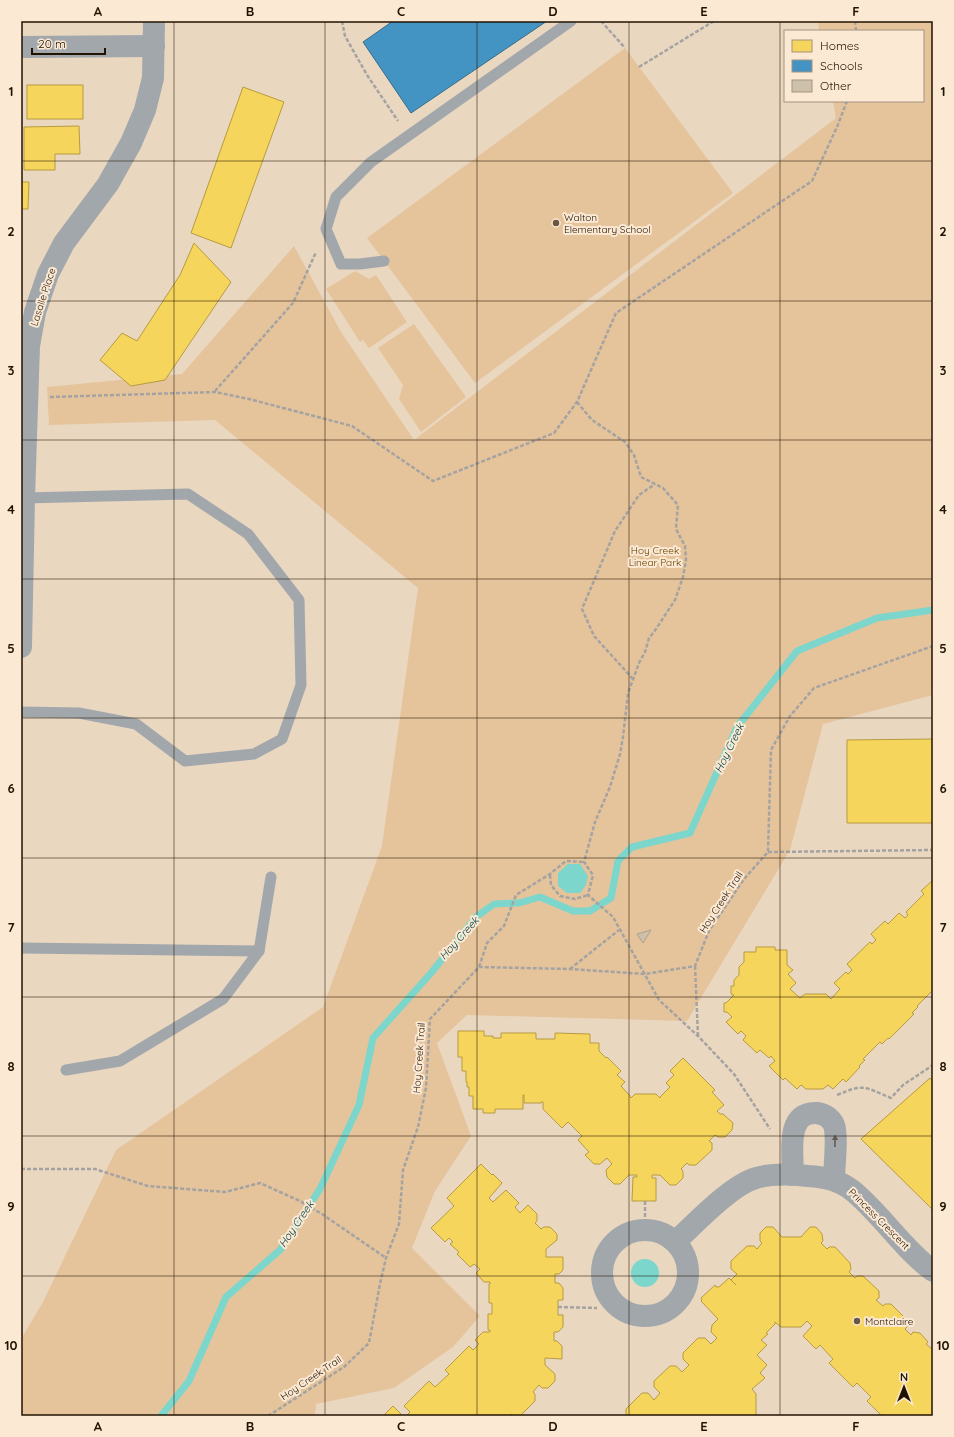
<svg xmlns="http://www.w3.org/2000/svg" width="954" height="1437" font-family="Quicksand,sans-serif">
<style>
.green{fill:#e5c49c}
.water{fill:#7dd6cc}
.homes{fill:#f6d55c;stroke:#b69b41}
.schools{fill:#4393c3;stroke:#396d89}
.lines{fill:none;stroke-linecap:round;stroke-linejoin:round}
.stream{stroke:#7dd6cc;stroke-width:7}
.building{fill:#cec1ab;stroke:#aca08a}
.path{stroke:#a5a3a1;stroke-width:2.5;stroke-dasharray:4 2;stroke-linecap:butt}
.service{stroke:#a2a7ac;stroke-width:11}
.minor{stroke:#a2a7ac;stroke-width:22}
.tertiary{stroke:#a2a7ac;stroke-width:22}
.oneway{fill:#625d56}
.grid{fill:none;stroke:#221301;stroke-width:1;stroke-opacity:0.55}
.poi-dot{fill:#685844;stroke:#fbe9d4;stroke-width:1.5}
.labels{text-anchor:middle;dominant-baseline:central;stroke-width:4;stroke-linejoin:round;paint-order:stroke}
.poi-label{font-size:10px;fill:#221301;stroke:#fbe9d4;text-anchor:start}
.street-label{font-size:10px;fill:#221301;stroke:#fbe9d4}
.park-label{font-size:10px;fill:#664000;stroke:#fbe9d4}
.water-label{font-size:11px;font-style:italic;fill:#064544;stroke:#fbe9d4}
.neatline{fill:none;stroke:#221301;stroke-width:1.5}
.grid-label{font-size:13px;text-anchor:middle;font-weight:bold;fill:#221301}
</style>
<rect width="100%" height="100%" fill="#ead7c0"/>
<g class="green">
<polygon points="818,21 933,21 933,695 823,724 790,850 687,1021 467,1015 437,1043 471,1136 435,1191 412,1248 480,1316 453,1347 394,1388 316,1404 315,1416 21,1416 21,1339 43,1302 116,1150 323,1007 382,846 418,588 215,420 49,425 47,387 182,374 294,246 341,332 414,440 836,118 833,101 923,101 923,31 819,31"/>
<polygon points="625,48 733,193 475,383 367,238"/>
<polygon points="355,271 369,279 376,275 407,322 369,348 363,340 360,342 326,289"/>
<polygon points="414,324 466,397 421,432 399,399 403,385 378,348"/>
</g>
<g class="water">
<polygon points="568,864 580,864 588,876 586,885 580,893 567,893 558,886 558,873"/>
<circle cx="645" cy="1273" r="14"/>
</g>
<g class="homes">
<rect x="27" y="85" width="56" height="34"/>
<polygon points="243,87 284,102 231,248 191,233"/>
<polygon points="79,126 80,154 55,154 55,170 24,170 24,127"/>
<polygon points="21,182 29,182 28,209 21,209"/>
<polygon points="194,243 231,282 165,380 131,386 100,360 122,333 137,341 180,275"/>
<polygon points="933,739 933,823 847,823 847,740"/>
<polygon points="933,880 933,990 917,1006 918,1007 912,1013 914,1014 889,1039 888,1038 882,1044 880,1042 863,1059 865,1060 859,1066 860,1067 846,1082 843,1079 833,1089 828,1085 823,1089 806,1089 801,1085 797,1089 785,1078 783,1080 769,1066 775,1061 771,1056 769,1058 760,1050 757,1053 743,1040 746,1036 741,1031 738,1034 726,1022 732,1017 727,1012 724,1012 724,1003 726,1003 734,995 732,995 731,993 731,986 734,986 734,980 739,975 739,967 744,962 744,952 756,952 756,947 775,947 775,950 787,950 787,965 793,970 788,974 796,983 790,989 800,998 805,994 826,994 831,999 840,989 834,983 846,972 848,974 852,970 847,964 870,942 872,944 876,940 871,934 885,921 888,924 899,913 905,918 908,915 906,912 924,894 921,891"/>
<polygon points="458,1031 484,1031 484,1036 493,1036 493,1038 501,1038 501,1033 536,1033 536,1039 555,1039 555,1033 590,1034 590,1043 599,1043 599,1051 606,1058 607,1057 621,1071 617,1075 625,1082 621,1086 630,1096 631,1098 635,1094 656,1094 660,1098 661,1096 670,1087 666,1083 674,1075 670,1071 683,1058 715,1090 712,1092 724,1105 717,1111 720,1114 723,1114 733,1123 732,1130 725,1137 718,1137 715,1135 709,1141 712,1143 712,1150 696,1165 689,1165 687,1163 681,1169 683,1171 683,1178 676,1185 670,1185 660,1175 652,1175 652,1178 656,1178 656,1201 632,1201 633,1177 637,1177 637,1175 629,1175 620,1184 614,1184 607,1177 606,1170 612,1164 607,1158 600,1164 594,1164 585,1155 589,1152 578,1140 582,1136 568,1122 562,1128 543,1109 543,1102 541,1102 541,1103 524,1103 524,1095 523,1095 523,1109 495,1109 495,1113 483,1113 483,1109 473,1109 473,1096 469,1096 469,1087 467,1087 467,1082 466,1082 466,1071 462,1071 462,1057 458,1057"/>
<polygon points="930,1078 933,1082 933,1210 861,1139"/>
<polygon points="481,1164 492,1175 493,1174 502,1183 489,1198 493,1202 506,1190 519,1203 515,1207 520,1213 528,1205 537,1214 537,1221 535,1223 541,1229 544,1227 550,1227 557,1234 557,1240 546,1249 546,1257 563,1257 563,1270 559,1274 555,1274 555,1283 559,1283 563,1288 563,1300 558,1300 558,1315 563,1315 563,1327 558,1332 554,1332 554,1341 557,1341 562,1346 562,1359 545,1358 545,1365 555,1374 555,1381 548,1388 542,1388 539,1385 533,1392 535,1394 535,1401 520,1416 513,1416 511,1414 509,1416 406,1416 410,1412 404,1406 429,1381 435,1387 449,1374 445,1370 469,1346 473,1350 479,1344 475,1340 483,1332 490,1332 490,1330 488,1330 488,1314 492,1314 492,1303 489,1303 489,1284 490,1284 490,1282 484,1282 476,1273 480,1269 474,1264 470,1267 457,1254 459,1252 450,1244 453,1242 449,1238 445,1242 431,1228 454,1206 447,1198"/>
<polygon points="766,1227 773,1227 782,1237 801,1237 810,1227 816,1227 822,1234 823,1241 821,1243 827,1249 829,1247 835,1247 850,1263 851,1269 849,1272 855,1278 857,1276 863,1276 879,1291 879,1298 876,1300 883,1306 885,1304 891,1304 906,1319 907,1327 905,1329 911,1335 913,1332 920,1333 928,1342 926,1344 932,1349 933,1349 933,1416 882,1416 867,1401 871,1397 857,1383 853,1387 829,1363 833,1359 820,1345 816,1349 803,1336 812,1326 807,1321 801,1327 781,1327 775,1322 775,1324 766,1333 768,1334 761,1340 767,1345 757,1355 767,1365 760,1373 765,1378 752,1389 756,1394 756,1416 626,1416 626,1409 642,1393 648,1393 654,1400 660,1393 654,1387 654,1381 670,1366 676,1366 682,1372 689,1365 683,1359 683,1353 698,1338 705,1338 711,1344 717,1338 711,1332 712,1325 718,1319 701,1301 702,1300 701,1298 715,1285 716,1287 719,1287 729,1278 736,1285 731,1280 737,1274 731,1269 731,1261 747,1246 754,1246 757,1249 762,1243 760,1241 760,1233"/>
<polygon points="393,1406 403,1416 385,1416 385,1414"/>
</g>
<polygon class="schools" points="393,21 547,21 411,113 363,42"/>
<g class="lines">
<polyline class="stream" points="161,1416 189,1381 226,1297 280,1250 320,1189 359,1105 373,1038 431,973 476,917 494,904 519,903 540,897 573,911 590,911 611,898 618,861 632,847 690,833 737,727 797,651 877,618 933,610"/>
</g>
<polygon class="building" points="651,930 643,943 637,934"/>
<g class="lines">
<g class="path">
<polyline points="342,21 345,36 367,75 398,121"/>
<polyline points="601,21 625,48"/>
<polyline points="855,21 856,31"/>
<polyline points="639,67 714,21"/>
<polyline points="215,391 293,303 316,252"/>
<polyline points="50,397 215,392 249,399 352,426 433,481 554,433 577,402 616,313 812,181 837,127 847,101"/>
<polyline points="577,402 592,420 625,442 634,455 641,477 663,488 678,505 676,529 685,546 686,560 683,577 675,600 654,632 649,638 645,652 639,663 628,693 623,737 620,754 610,787 595,822 584,862 593,875 588,895 613,917 659,1000 698,1036 734,1074 770,1129"/>
<polyline points="633,679 594,636 582,609 615,531 639,495 655,484"/>
<polyline points="768,852 933,850"/>
<polyline points="550,875 551,885 560,896 575,899 588,895"/>
<polyline points="695,966 698,1036"/>
<polyline points="479,967 487,943 504,926 516,895 550,874 566,861 584,862"/>
<polyline points="570,969 619,930"/>
<path d="M837 1095C865 1083 864 1087 891 1098L903 1085 933 1065"/>
<polyline points="21,1169 95,1169 148,1186 225,1192 260,1183 300,1201 322,1214 386,1258"/>
<polyline points="645,1201 645,1217"/>
<polyline points="558,1307 597,1308"/>
<polyline points="268,1416 344,1367 369,1343 380,1284 386,1258 399,1224 403,1170 418,1127 426,1088 430,1019 479,967 570,969 645,974 695,966 709,931 744,879 768,852 771,750 790,716 814,688 933,646"/>
</g>
<g class="service">
<polyline points="384,261 360,264 341,264 326,229 336,197 371,162 571,21"/>
<polyline points="21,712 79,713 136,724 185,761 254,754 282,739 301,685 299,600 248,534 188,494 24,498"/>
<polyline points="21,948 259,951"/>
<polyline points="66,1070 120,1061 223,999 259,951 271,877"/>
</g>
<g class="minor">
<polyline points="21,47 154,46"/>
<path d="M793 1175C793 1154 785 1111 817 1113 824 1114 831 1118 834 1125 838 1137 834 1166 834 1180"/>
<circle cx="645" cy="1273" r="43"/>
<path d="M675 1242C695 1224 731 1185 756 1178 772 1173 791 1174 808 1176 825 1177 839 1180 853 1191 882 1215 903 1249 933 1271"/>
</g>
<polyline class="tertiary" points="21,647 24,498 29,346 35,312 48,274 64,243 108,184 131,143 145,110 153,78 154,21"/>
</g>
<defs><path id="oneway-solid" d="M-6-.8H1V-3.2L6.5 0L1 3.2V.8H-6Z"/></defs>
<use class="oneway" href="#oneway-solid" transform="translate(835 1141) rotate(-89)"/>
<path class="grid" d="M174 21V1416M325 21V1416M477 21V1416M629 21V1416M780 21V1416M21 161H933M21 301H933M21 440H933M21 579H933M21 718H933M21 858H933M21 997H933M21 1136H933M21 1276H933"/>
<g class="poi-dot">
<circle cx="556" cy="223" r="4"/>
<circle cx="857" cy="1321" r="4"/>
</g>
<g class="labels">
<g class="poi-label">
<text x="564" y="217">Walton<tspan x="564" dy="12">Elementary School</tspan></text>
<text x="865" y="1321">Montclaire</text>
</g>
<g class="street-label">
<text transform="translate(43 297) rotate(-72)">Lasalle Place</text>
<text transform="translate(721 902) rotate(-57)">Hoy Creek Trail</text>
<text transform="translate(419 1058) rotate(-86)">Hoy Creek Trail</text>
<text transform="translate(879 1219) rotate(45)">Princess Crescent</text>
<text transform="translate(311 1378) rotate(-34)">Hoy Creek Trail</text>
</g>
<g class="park-label">
<text x="655" y="550">Hoy Creek<tspan x="655" dy="12">Linear Park</tspan></text>
</g>
<g class="water-label">
<text transform="translate(729 748) rotate(-64)">Hoy Creek</text>
<text transform="translate(459 938) rotate(-48)">Hoy Creek</text>
<text transform="translate(296 1224) rotate(-56)">Hoy Creek</text>
</g>
</g>
<rect width="954" height="1437" fill="none" stroke="#fbe9d4" stroke-width="44"/>
<rect x="784" y="30" width="140" height="72" fill="#fbe9d4" stroke="#a49380"/>
<rect x="792" y="40" width="20" height="12" fill="#f6d55c" stroke="#a49380"/>
<text x="820" y="50" font-size="12" fill="#221301">Homes</text>
<rect x="792" y="60" width="20" height="12" fill="#4393c3" stroke="#a49380"/>
<text x="820" y="70" font-size="12" fill="#221301">Schools</text>
<rect x="792" y="80" width="20" height="12" fill="#cec1ab" stroke="#a49380"/>
<text x="820" y="90" font-size="12" fill="#221301">Other</text>
<g transform="translate(904 1387)" stroke="#fbe9d4" stroke-width="3" paint-order="stroke">
<path d="M0-3L7 15L0 10L-7 15Z" fill="#221301"/>
<text y="-6" font-size="11" font-weight="bold" text-anchor="middle" fill="#221301">N</text>
</g>
<path d="M32 48v6h73v-6" fill="none" stroke="#221301" stroke-width="2"/>
<text x="38" y="48" font-size="12" fill="#221301" stroke="#fbe9d4" stroke-width="3" paint-order="stroke">20 m</text>
<rect x="22" y="22" width="910" height="1393" class="neatline"/>
<g class="grid-label">
<text x="98" y="16">A</text>
<text x="250" y="16">B</text>
<text x="401" y="16">C</text>
<text x="553" y="16">D</text>
<text x="704" y="16">E</text>
<text x="856" y="16">F</text>
<text x="11" y="96">1</text>
<text x="943" y="96">1</text>
<text x="11" y="236">2</text>
<text x="943" y="236">2</text>
<text x="11" y="375">3</text>
<text x="943" y="375">3</text>
<text x="11" y="514">4</text>
<text x="943" y="514">4</text>
<text x="11" y="653">5</text>
<text x="943" y="653">5</text>
<text x="11" y="793">6</text>
<text x="943" y="793">6</text>
<text x="11" y="932">7</text>
<text x="943" y="932">7</text>
<text x="11" y="1071">8</text>
<text x="943" y="1071">8</text>
<text x="11" y="1211">9</text>
<text x="943" y="1211">9</text>
<text x="11" y="1350">10</text>
<text x="943" y="1350">10</text>
<text x="98" y="1431">A</text>
<text x="250" y="1431">B</text>
<text x="401" y="1431">C</text>
<text x="553" y="1431">D</text>
<text x="704" y="1431">E</text>
<text x="856" y="1431">F</text>
</g>
</svg>
